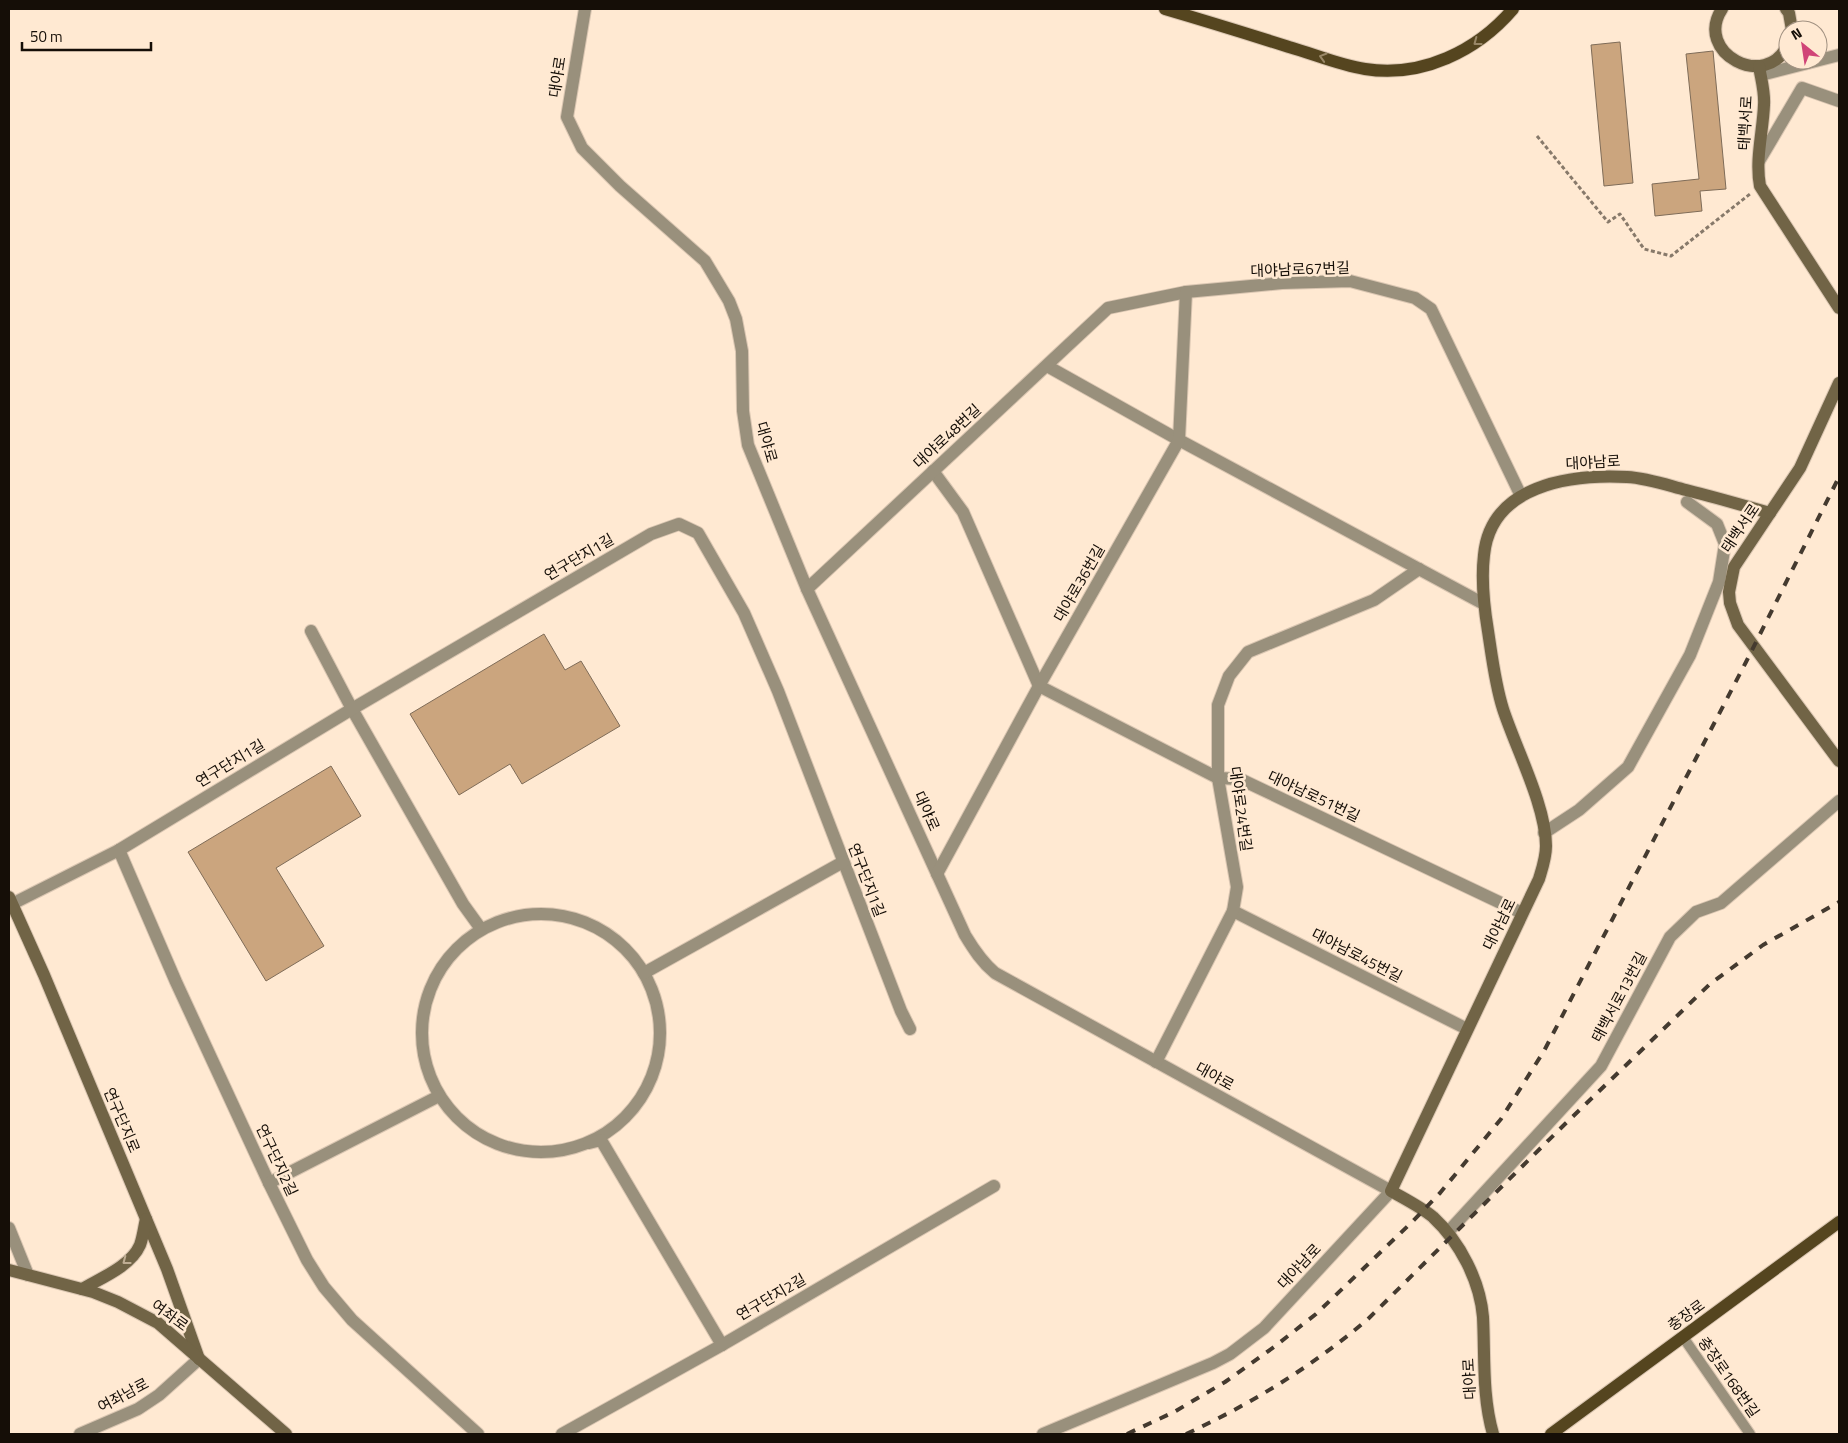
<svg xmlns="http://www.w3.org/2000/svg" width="1848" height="1443" font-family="'Titillium Web','Noto Sans KR',sans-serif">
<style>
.building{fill:#cba57e;stroke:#7f6c58}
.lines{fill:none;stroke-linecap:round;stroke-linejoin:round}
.lane-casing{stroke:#dac6b2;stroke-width:12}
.street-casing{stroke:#dac6b2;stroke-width:14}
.secondary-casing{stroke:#dac6b2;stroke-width:14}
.primary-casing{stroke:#dac6b2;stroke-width:14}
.path{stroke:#87796a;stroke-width:3;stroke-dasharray:4 2.5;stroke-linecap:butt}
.lane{stroke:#99907c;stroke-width:10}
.street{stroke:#99907c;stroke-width:12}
.secondary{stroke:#716446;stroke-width:12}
.primary{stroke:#55451f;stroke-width:12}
.rail{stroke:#443a2f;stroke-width:4;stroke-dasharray:9 9;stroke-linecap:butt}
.oneway{stroke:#998767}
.oneway2{stroke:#bfad93}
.labels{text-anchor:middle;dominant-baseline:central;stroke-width:5;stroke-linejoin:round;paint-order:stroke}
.street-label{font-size:15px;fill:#150e07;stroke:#ffe9d2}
</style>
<rect width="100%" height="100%" fill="#ffe9d2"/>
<g class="building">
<polygon points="1620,42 1633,183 1604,186 1591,45"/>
<polygon points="1713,51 1726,189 1700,191 1702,211 1655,216 1652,184 1699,179 1686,54"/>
<polygon points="544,634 565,670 581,661 620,726 522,784 510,764 459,795 410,714"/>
<polygon points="331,766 361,816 276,868 324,946 266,981 188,852"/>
</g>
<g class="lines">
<g class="lane-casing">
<polyline id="lane" points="1683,1337 1750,1434"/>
</g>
<g class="street-casing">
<g id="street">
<path d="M585 9 567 117 582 148 620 186 705 261 729 301 736 319 742 351 743 411 748 445 807 589 965 935C974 950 982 962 995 973L1391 1191 1264 1328 1230 1354 1213 1363 1043 1434"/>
<polyline points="1761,75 1839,55"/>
<polyline points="1759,161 1802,88 1839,101"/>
<polyline points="1047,366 1179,440 1484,604"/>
<polyline points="933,471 963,512 1039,686 1218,778 1240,779 1522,913"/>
<polyline points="807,589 1108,308 1186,292 1282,283 1350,281 1415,298 1431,309 1521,496"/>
<polyline points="311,631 352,709 463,904 481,929"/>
<polyline points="1544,833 1579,810 1628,767 1690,655 1719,582 1725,544 1717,524 1687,502"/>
<polyline points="119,850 176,982 269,1183 307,1260 324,1287 352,1320 478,1434"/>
<polyline points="937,874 1039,686 1179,440 1186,292"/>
<polyline points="12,904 119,850 352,709 651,534 679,524 698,533 744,613 778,691 901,1011 910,1029"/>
<polyline points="1233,911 1467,1029"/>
<circle cx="541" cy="1033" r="119"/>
<polyline points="644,973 843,862"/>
<polyline points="1156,1062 1233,911 1237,887 1218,778 1218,705 1229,676 1248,652 1374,600 1419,569"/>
<polyline points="589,1143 601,1140 722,1345"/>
<polyline points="269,1183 439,1096"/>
<polyline points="9,1228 28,1275"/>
<polyline points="1448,1232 1601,1066 1670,937 1696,912 1721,903 1839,801"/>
<polyline points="80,1434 138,1409 159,1395 199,1359"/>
<polyline points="562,1434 722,1345 994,1186"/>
</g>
</g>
<g class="secondary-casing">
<g id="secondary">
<path d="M1722 9C1693 53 1767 92 1788 44"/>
<polyline points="1786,9 1789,13 1792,30"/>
<path d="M1759 66C1761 79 1765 92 1764 105 1763 131 1755 160 1760 186L1839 308"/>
<polyline points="1839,383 1800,468 1734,567 1729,592 1730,603 1738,625 1839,761"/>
<polyline points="9,897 44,975 167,1269 199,1359"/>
<polyline points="9,1270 93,1292 118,1302 158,1323 286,1434"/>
<path d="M82 1289C101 1278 131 1266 140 1245 143 1237 144 1227 146 1219"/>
<path d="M1493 1434C1482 1396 1485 1356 1483 1317 1480 1281 1460 1242 1433 1217 1421 1207 1405 1199 1391 1191L1539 879C1542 869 1546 858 1546 846 1546 806 1516 749 1503 709 1495 684 1492 657 1488 631 1484 607 1481 580 1484 555 1491 485 1570 474 1627 477 1647 478 1667 485 1686 490 1714 497 1742 505 1770 513"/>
</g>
</g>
<g class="primary-casing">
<g id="primary">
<path d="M1165 9C1206 21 1248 34 1289 47 1314 54 1339 65 1365 69 1422 78 1477 51 1513 9"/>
<polyline points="1551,1434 1839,1222"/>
</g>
</g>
<polyline class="path" points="1537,136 1608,222 1620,214 1644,249 1671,256 1750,194"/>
<use href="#lane" class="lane"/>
<use href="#street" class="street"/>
<use href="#secondary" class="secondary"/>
<use href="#primary" class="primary"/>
<g class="rail">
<polyline points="1127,1434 1174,1412 1225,1382 1274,1347 1316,1314 1412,1222 1440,1193 1501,1119 1544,1051 1746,662 1839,477"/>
<path d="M1186 1434C1251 1404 1313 1366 1368 1319L1565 1124 1710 984 1763 945 1839 902"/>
</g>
</g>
<defs><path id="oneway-chevron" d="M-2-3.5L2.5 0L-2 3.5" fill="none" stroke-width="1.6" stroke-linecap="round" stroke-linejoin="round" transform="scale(1.25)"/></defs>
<g class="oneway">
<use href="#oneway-chevron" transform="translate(1477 42) rotate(143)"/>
<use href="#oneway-chevron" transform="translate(1323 57) rotate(-163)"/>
</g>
<use class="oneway2" href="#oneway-chevron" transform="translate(126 1261) rotate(143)"/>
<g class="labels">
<g class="street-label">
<text transform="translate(557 77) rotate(-81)">대야로</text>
<text transform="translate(1745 123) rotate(-87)">태백서로</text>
<text transform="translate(1300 269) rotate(-2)">대야남로67번길</text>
<text transform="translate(947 436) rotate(-43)">대야로48번길</text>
<text transform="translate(767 442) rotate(74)">대야로</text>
<text transform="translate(1593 462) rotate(-3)">대야남로</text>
<text transform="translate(1740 528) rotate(-56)">태백서로</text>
<text transform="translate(579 557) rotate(-30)">연구단지1길</text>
<text transform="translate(1079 583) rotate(-60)">대야로36번길</text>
<text transform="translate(230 763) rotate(-31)">연구단지1길</text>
<text transform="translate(1314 796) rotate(25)">대야남로51번길</text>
<text transform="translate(1241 809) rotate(82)">대야로24번길</text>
<text transform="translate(927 811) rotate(66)">대야로</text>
<text transform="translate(867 880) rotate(69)">연구단지1길</text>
<text transform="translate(1499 924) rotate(-64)">대야남로</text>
<text transform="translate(1357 955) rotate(27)">대야남로45번길</text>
<text transform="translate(1619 997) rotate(-62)">태백서로13번길</text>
<text transform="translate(1215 1076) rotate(29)">대야로</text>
<text transform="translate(122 1120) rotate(67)">연구단지로</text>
<text transform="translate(277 1160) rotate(65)">연구단지2길</text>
<text transform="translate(1299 1266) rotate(-47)">대야남로</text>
<text transform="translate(771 1297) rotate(-30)">연구단지2길</text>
<text transform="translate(170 1315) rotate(36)">여좌로</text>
<text transform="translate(1686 1315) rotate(-36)">충장로</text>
<text transform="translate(1729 1377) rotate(55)">충장로168번길</text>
<text transform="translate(1469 1379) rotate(-93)">대야로</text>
<text transform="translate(123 1395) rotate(-28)">여좌남로</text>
</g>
</g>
<rect width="1848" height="1443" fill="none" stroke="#150e07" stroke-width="20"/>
<g transform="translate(1803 45) rotate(330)"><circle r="24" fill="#ffe9d2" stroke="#a19181"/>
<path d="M0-4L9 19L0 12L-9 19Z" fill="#d04477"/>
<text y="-8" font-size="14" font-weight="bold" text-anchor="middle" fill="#150e07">N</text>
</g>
<path d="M22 42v8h129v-8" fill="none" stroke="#150e07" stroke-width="2.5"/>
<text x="30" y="42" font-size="15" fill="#150e07" stroke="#ffe9d2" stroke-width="4" paint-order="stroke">50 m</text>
</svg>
